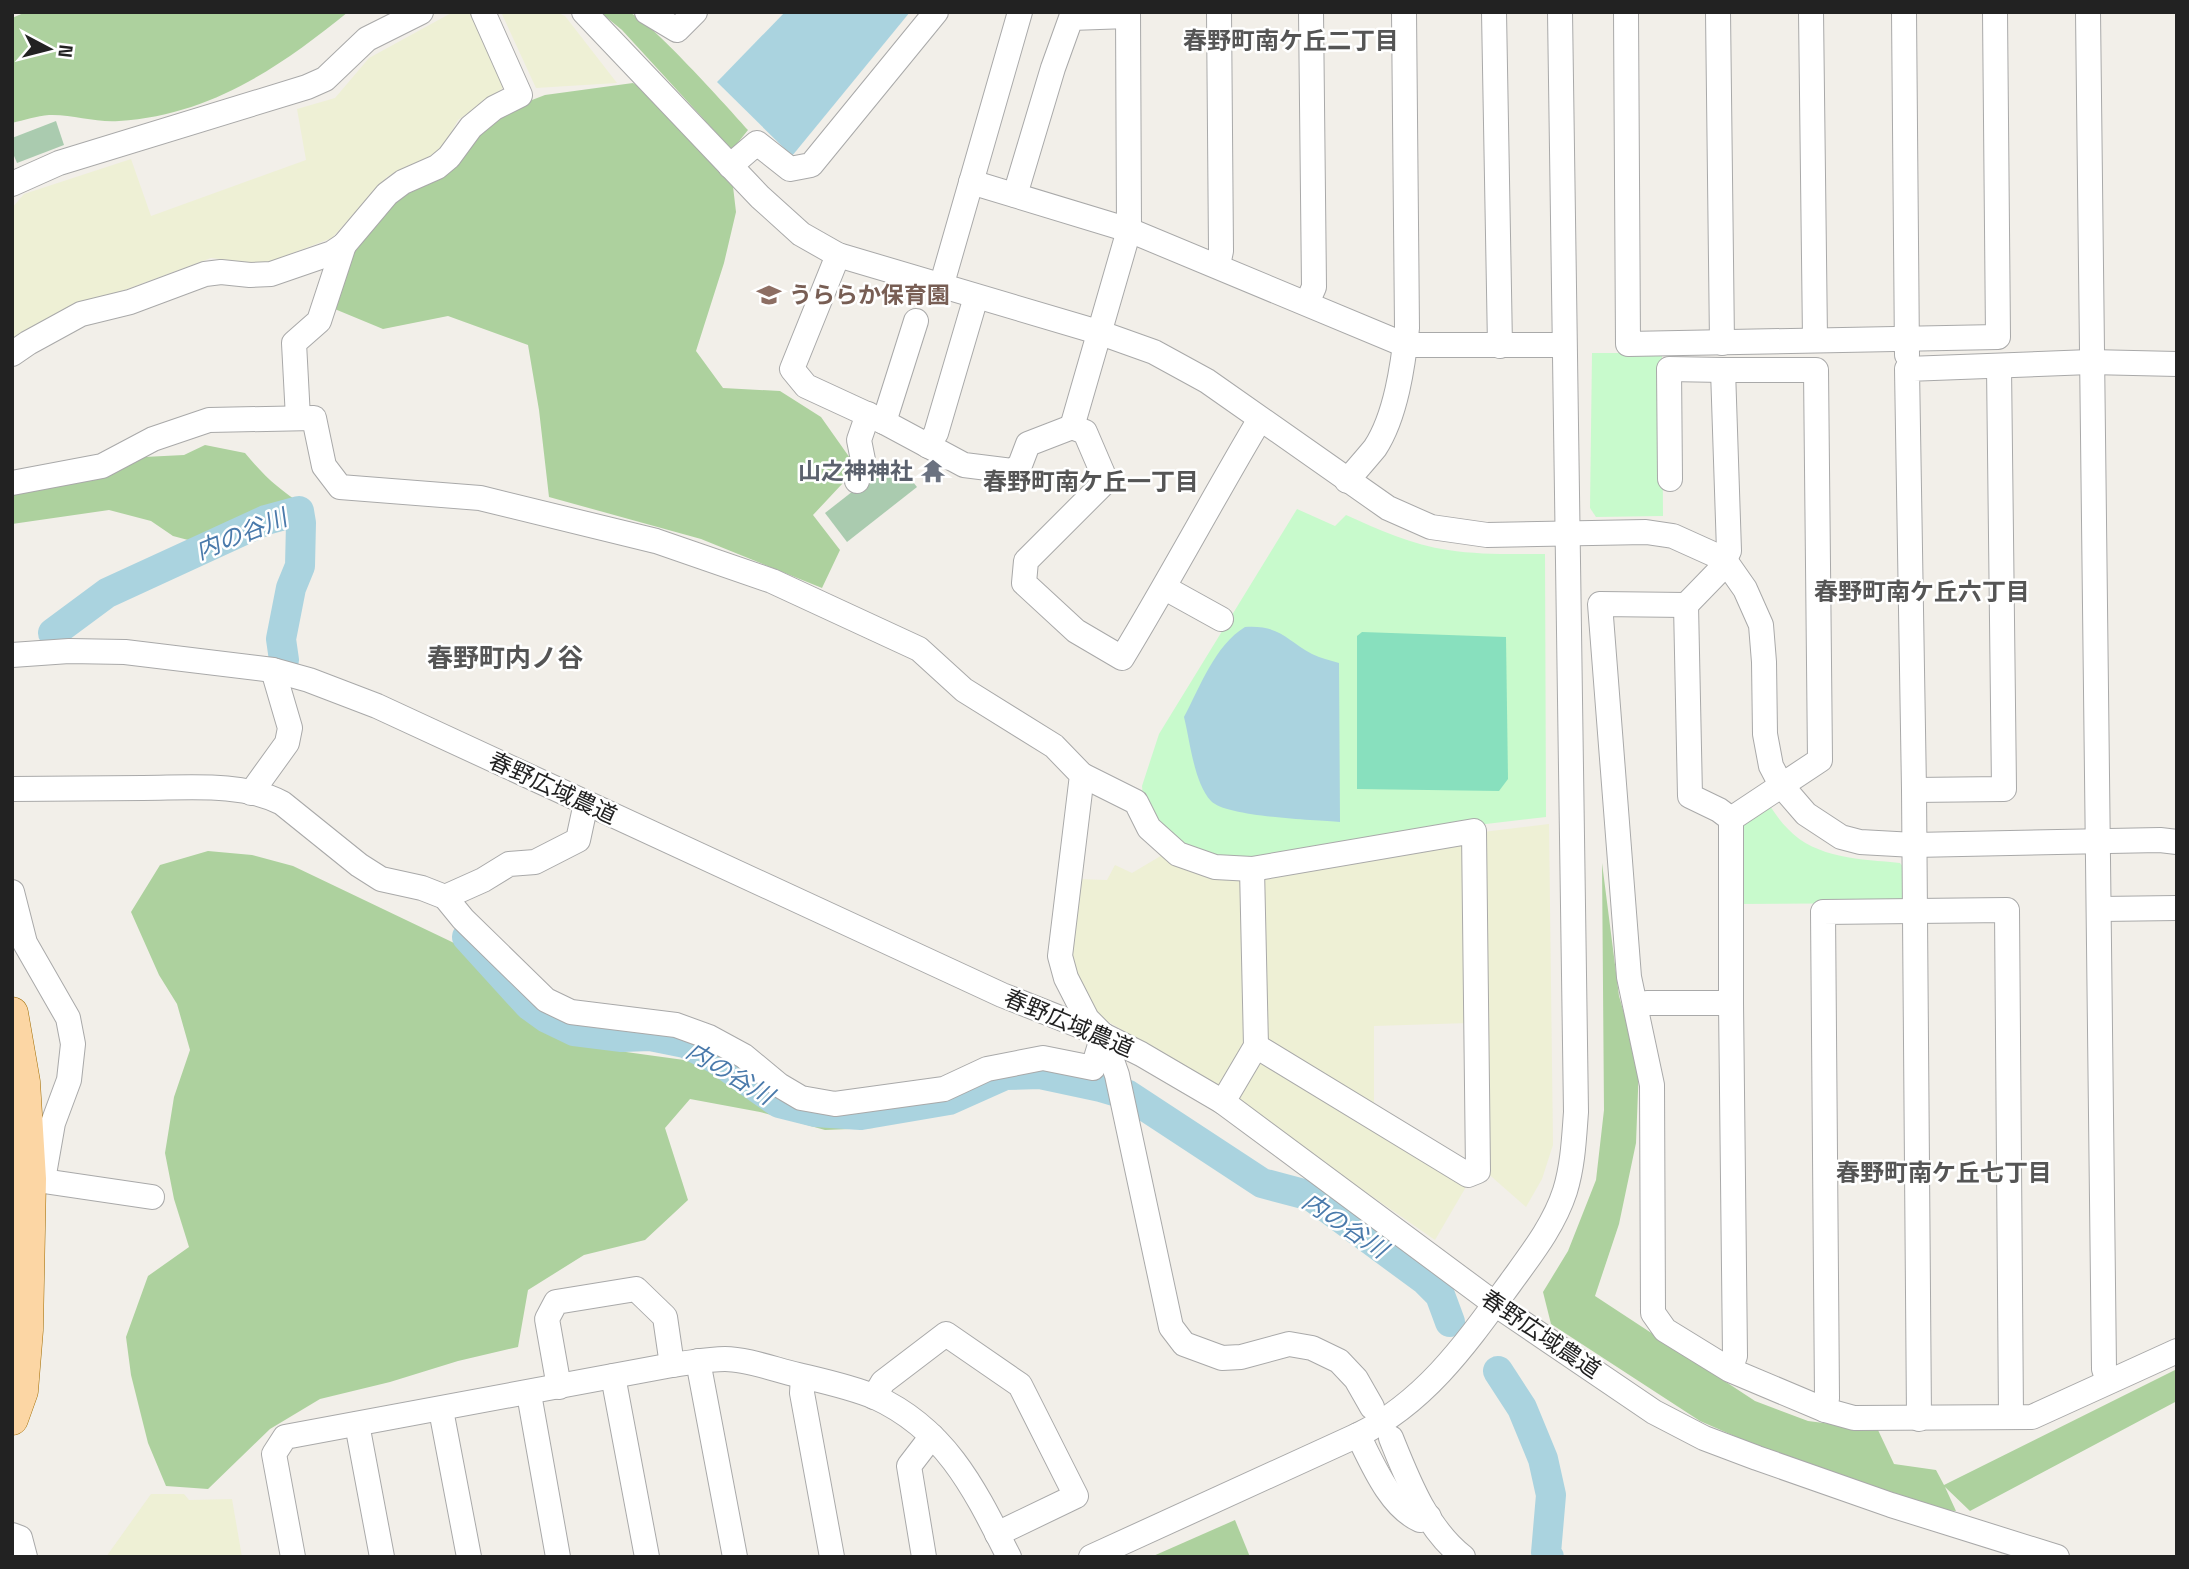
<svg xmlns="http://www.w3.org/2000/svg" width="2189" height="1569" font-family="'Space Grotesk','Noto Sans JP',sans-serif">
<style>
.farmland{fill:#eef0d5}
.forest{fill:#add19e}
.cemetery{fill:#aacbaf}
.park{fill:#c8facc}
.pitch{fill:#88e0be}
.water{fill:#aad3df}
.lines{fill:none;stroke-linecap:round;stroke-linejoin:round}
.river{stroke:#aad3df;stroke-width:30}
.minor-casing{stroke:#a9a9a9;stroke-width:26}
.major-casing{stroke:#a06b00;stroke-width:33}
.minor{stroke:#fff;stroke-width:24}
.major{stroke:#fcd6a4;stroke-width:32}
.labels{text-anchor:middle;dominant-baseline:central;stroke-width:5;stroke-linejoin:round;paint-order:stroke}
.education-label{font-size:23px;font-weight:bold;fill:#785e54;stroke:#fff;text-anchor:start}
.worship-label{font-size:23px;font-weight:bold;fill:#5b616d;stroke:#fff;text-anchor:end}
.street-label{font-size:23px;fill:#222;stroke:#fff}
.neighbourhood-label{font-size:24px;font-weight:bold;fill:#555;stroke:#fff}
.water-label{font-size:24px;font-style:italic;fill:#4a7aab;stroke:#fff}
.quarter-label{font-size:26px;font-weight:bold;fill:#555;stroke:#fff}
</style>
<rect width="100%" height="100%" fill="#f2efe9"/>
<g class="farmland">
<polygon points="453,12 472,12 506,86 458,120 441,151 387,177 332,238 264,264 211,258 46,319 12,345 12,208 24,194 131,159 151,216 306,160 297,109 335,98 369,58"/>
<polygon points="501,12 556,12 565,16 617,83 536,88"/>
<polygon points="1549,824 1553,1145 1542,1179 1526,1207 1485,1171 1483,832"/>
<polygon points="1467,838 1470,1023 1374,1026 1374,1107 1263,1039 1260,875"/>
<polygon points="1164,854 1245,876 1249,1042 1220,1089 1107,1021 1090,1014 1066,952 1076,879 1107,880 1115,865 1132,873"/>
<polygon points="1266,1054 1470,1180 1435,1240 1237,1103"/>
<polygon points="151,1494 184,1494 189,1500 232,1499 242,1557 106,1557"/>
</g>
<g class="forest">
<path d="M26 12H348C279 68 210 115 119 121 96 123 72 114 49 115 37 116 24 120 12 123V18Z"/>
<path d="M600 12C609 12 619 10 628 12 647 17 730 110 748 130L732 150 622 30Z"/>
<polygon points="633,83 654,97 732,178 736,212 724,263 696,351 723,388 780,391 821,417 857,468 813,515 840,550 822,588 701,539 549,497 539,410 528,345 448,316 383,329 325,305 376,212 498,113 545,95"/>
<path d="M205 445 245 453C263 475 280 491 304 505L277 511 228 537 203 544 173 536 151 521 109 510 12 524V489L28 483 69 485 103 468 144 457 184 455Z"/>
<polygon points="208,851 252,855 293,866 452,942 488,962 524,1013 568,1044 713,1064 794,1091 867,1102 874,1128 825,1130 760,1112 690,1099 665,1128 688,1200 645,1240 584,1255 528,1290 518,1347 458,1361 390,1382 320,1399 270,1429 208,1489 166,1486 148,1443 131,1375 126,1337 148,1276 189,1247 174,1199 165,1153 174,1097 190,1050 177,1004 159,975 131,912 160,865"/>
<polygon points="1602,863 1619,996 1639,1065 1636,1143 1619,1224 1595,1296 1755,1401 1808,1421 1878,1430 1894,1464 1936,1470 1944,1485 2177,1369 2177,1401 1970,1511 1945,1487 1956,1511 1941,1510 1796,1463 1700,1421 1551,1324 1543,1292 1568,1251 1596,1180 1604,1110"/>
<polygon points="1235,1520 1250,1557 1151,1557"/>
</g>
<g class="cemetery">
<polygon points="56,121 64,145 17,163 12,151 12,138"/>
<polygon points="894,459 917,487 847,542 825,513"/>
</g>
<g class="park">
<polygon points="1592,353 1662,353 1663,516 1596,517 1590,508"/>
<path d="M1297 509 1335 526 1346 515C1377 529 1413 545 1448 550 1480 555 1513 554 1545 554L1546 817 1351 840 1248 860 1197 855 1144 809 1142 786 1159 734Z"/>
<path d="M1768 803C1774 812 1780 821 1788 829 1816 859 1862 859 1900 863L1906 871 1905 896 1896 903 1736 904 1738 824Z"/>
</g>
<polygon class="pitch" points="1362,632 1506,637 1508,779 1499,791 1357,789 1357,636"/>
<g class="water">
<polygon points="785,12 910,12 792,156 717,82"/>
<path d="M1245 627C1280 625 1285 639 1312 654 1320 658 1330 660 1339 663L1340 822C1314 820 1226 817 1211 801 1194 783 1190 741 1184 717 1200 687 1215 645 1245 627Z"/>
</g>
<g class="lines">
<g class="river">
<polyline points="53,633 107,593 266,520 299,511 301,523 300,566 291,588 281,639 284,660"/>
<polyline points="467,937 529,1005 547,1018 574,1031 622,1037 650,1036 685,1043 716,1059 779,1103 815,1112 861,1115 949,1100 1005,1075 1040,1074 1101,1087 1128,1095 1262,1183 1311,1196 1425,1280 1440,1295 1450,1322"/>
<polyline points="1498,1371 1522,1408 1543,1459 1551,1495 1546,1553 1549,1557"/>
</g>
<g class="minor-casing">
<g id="minor">
<polyline points="584,12 760,197 801,234 838,255 1098,332 1154,352 1207,381 1388,508 1431,527 1487,535 1646,532 1673,536 1724,559 1745,589 1761,625 1764,662 1765,734 1771,766 1781,785 1806,814 1841,837 1860,842 1914,845 2160,840 2177,842"/>
<polyline points="647,12 677,30 695,12"/>
<polyline points="1494,12 1500,346"/>
<polyline points="1626,12 1628,344 1998,337 1995,12"/>
<polyline points="1718,12 1722,343"/>
<polyline points="1811,12 1815,339"/>
<polyline points="1904,12 1907,355"/>
<polyline points="2088,12 2104,1369 2108,1381"/>
<polyline points="730,166 757,143 790,169 811,165 936,12"/>
<polyline points="971,182 1129,230 1405,345 1563,345"/>
<polyline points="12,184 59,163 307,87 325,79 367,39 421,12"/>
<polyline points="1015,195 1053,68 1071,18 1128,16"/>
<path d="M838 255 792 369 806 386 884 422 964 465 1012 471 1020 465 1028 444 1072 427 1085 432 1106 481 1026 561 1024 583 1076 631 1122 658C1170 579 1213 498 1260 419"/>
<polyline points="1218,265 1221,251 1219,12"/>
<polyline points="941,287 1020,12"/>
<polyline points="1307,303 1314,287 1311,12"/>
<polyline points="12,354 28,343 81,314 130,302 205,274 221,272 250,275 271,274 332,253 344,245 387,194 403,182 437,167 449,157 471,127 494,108 520,95 483,12"/>
<polyline points="298,418 294,343 319,321 344,245"/>
<polyline points="884,422 916,321"/>
<polyline points="1072,427 1129,230 1128,12"/>
<polyline points="928,446 936,433 976,297"/>
<polyline points="1670,479 1669,369 1723,370"/>
<polyline points="857,481 863,460 859,440 868,414"/>
<path d="M1347 481C1356 470 1366 459 1375 448 1396 416 1403 365 1407 328L1404 12"/>
<polyline points="12,483 102,466 153,439 209,420 314,418 324,466 340,487 480,498 656,541 772,581 919,649 964,690 1054,746 1082,775 1060,956 1066,978 1087,1019 1103,1035 1117,1075 1171,1327 1184,1344 1222,1358 1241,1357 1289,1344 1312,1348 1339,1361 1356,1379 1372,1407"/>
<polyline points="1165,588 1221,619"/>
<polyline points="1686,605 1690,796 1719,810 1731,819"/>
<polyline points="12,655 69,651 125,652 273,670 309,680 377,706 1002,995 1103,1035 1141,1054 1223,1102 1495,1304 1654,1412 1704,1438 1757,1458 1891,1505 2057,1557"/>
<polyline points="1082,775 1136,802 1149,828 1178,854 1215,867 1252,869 1474,831 1478,1171 1468,1175 1256,1046"/>
<path d="M12 789C56 789 99 788 143 788 187 788 242 782 282 803L359 865 381 879 422 888 445 897 463 919 546 1000 571 1012 676 1025 709 1037 744 1056 779 1085 801 1098 835 1104 944 1089 987 1069 1043 1058 1093 1068 1103 1035"/>
<polyline points="1914,790 2004,789 1999,367"/>
<polyline points="251,793 287,743 290,728 273,670"/>
<polyline points="12,892 25,943 68,1018 73,1044 69,1080 53,1123 43,1180"/>
<polyline points="445,897 483,880 509,864 535,862 578,840 586,803"/>
<polyline points="2100,909 2177,908"/>
<polyline points="1637,1007 1647,1003 1731,1003"/>
<polyline points="1223,1102 1256,1046 1252,869"/>
<polyline points="30,1179 152,1197"/>
<polyline points="698,1361 735,1557"/>
<polyline points="1730,1370 1665,1330 1653,1313 1652,1085 1629,977 1600,604 1686,605 1719,571 1729,551 1723,370 1816,370 1820,760 1731,819 1731,1003 1735,1356 1730,1370 1825,1410 1854,1418 2032,1417 2177,1351"/>
<polyline points="613,1376 647,1557"/>
<polyline points="803,1377 802,1393 832,1557"/>
<polyline points="559,1387 547,1319 556,1302 636,1289 665,1317 672,1365"/>
<polyline points="529,1394 558,1557"/>
<polyline points="874,1397 883,1382 946,1334 1020,1385 1076,1496 997,1534"/>
<polyline points="441,1410 469,1557"/>
<polyline points="1825,1410 1827,1398 1823,912 2007,910 2011,1417"/>
<polyline points="1919,1419 1914,790 1907,369 2090,362 2177,364"/>
<polyline points="357,1424 382,1557"/>
<path d="M1358 1435C1372 1463 1390 1507 1420 1520L1429 1517"/>
<path d="M1391 1438C1408 1480 1426 1528 1463 1557"/>
<polyline points="12,1535 20,1538 25,1557"/>
<path d="M293 1557 274 1454 285 1437 672 1365C690 1363 708 1359 725 1359 747 1359 776 1370 798 1375 823 1381 851 1387 875 1397 947 1430 975 1490 1009 1557"/>
<polyline points="924,1557 909,1466 932,1436"/>
<path d="M1091 1557 1358 1435C1426 1402 1468 1341 1511 1282 1532 1253 1554 1225 1565 1191 1573 1165 1574 1138 1576 1112L1560 12"/>
</g>
</g>
<g class="major-casing">
<polyline id="major" points="12,1013 24,1082 30,1179 27,1330 22,1391 12,1419"/>
</g>
<use href="#minor" class="minor"/>
<use href="#major" class="major"/>
</g>
<defs>
<g id="school-bare" transform="scale(1.89)"><path d="M0-5L7-2L0 1L-7-2ZM-4 1L0 2.5L4 1V4Q0 6-4 4Z" fill="#8d6e63" stroke="#fff" stroke-width="2.5" paint-order="stroke"/></g>
<g id="temple-bare" transform="scale(1.89)"><path d="M0-6L5-2H3V0L6.5 2.5H4V6H1.5V3h-3V6H-4V2.5H-6.5L-3 0V-2H-5Z" fill="#6b7280" stroke="#fff" stroke-width="2.5" paint-order="stroke"/></g>
</defs>
<g fill-rule="evenodd">
<use href="#school-bare" x="769" y="295"/>
<use href="#temple-bare" x="933" y="471"/>
</g>
<g class="labels">
<g class="education-label">
<text x="789" y="295">うららか保育園</text>
</g>
<g class="worship-label">
<text x="913" y="471">山之神神社</text>
</g>
<g class="street-label">
<text transform="translate(553 788) rotate(25)">春野広域農道</text>
<text transform="translate(1069 1023) rotate(23)">春野広域農道</text>
<text transform="translate(1541 1334) rotate(34)">春野広域農道</text>
</g>
<g class="neighbourhood-label">
<text x="1291" y="40">春野町南ケ丘二丁目</text>
<text x="1091" y="481">春野町南ケ丘一丁目</text>
<text x="1922" y="591">春野町南ケ丘六丁目</text>
<text x="1944" y="1172">春野町南ケ丘七丁目</text>
</g>
<g class="water-label">
<text transform="translate(241 534) rotate(-22)">内の谷川</text>
<text transform="translate(730 1073) rotate(31)">内の谷川</text>
<text transform="translate(1345 1225) rotate(34)">内の谷川</text>
</g>
<g class="quarter-label">
<text x="505" y="658">春野町内ノ谷</text>
</g>
</g>
<rect width="2189" height="1569" fill="none" stroke="#222222" stroke-width="28"/>
<g transform="translate(49 49) rotate(97)" stroke="#ffffff" stroke-width="5" paint-order="stroke">
<path d="M0-5L12 26L0 18L-12 26Z" fill="#222222"/>
<text y="-10" font-size="19" font-weight="bold" text-anchor="middle" fill="#222222">N</text>
</g>
</svg>
